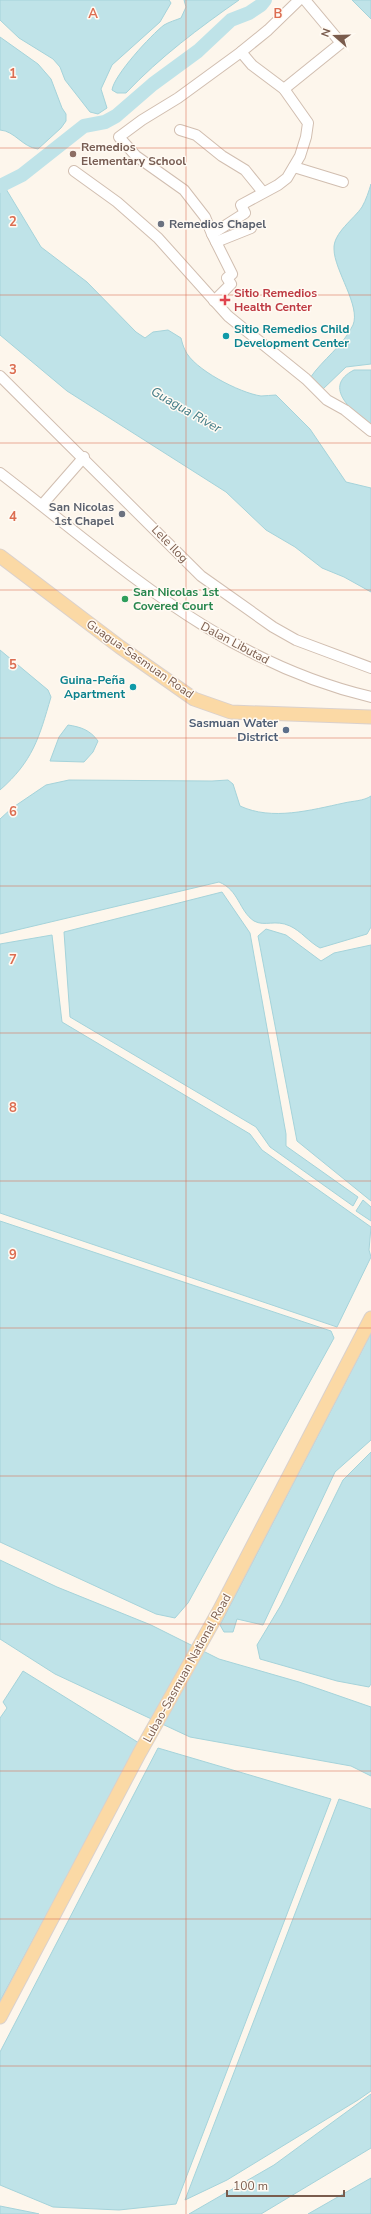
<svg xmlns="http://www.w3.org/2000/svg" width="371" height="2214" font-family="'Nunito Sans',sans-serif">
<style>
.water{fill:#bfe3e8;stroke:#a5d3da}
.lines{fill:none;stroke-linecap:round;stroke-linejoin:round}
.river{stroke:#bfe3e8;stroke-width:14}
.minor-casing{stroke:#d1beb0;stroke-width:12}
.major-casing{stroke:#dad1cd;stroke-width:15}
.minor{stroke:#fff;stroke-width:10}
.major{stroke:#fbd9a5;stroke-width:13}
.grid{fill:none;stroke:#dc6d51;stroke-width:1;stroke-opacity:0.55}
.education-dot{fill:#8d6e63;stroke:#fffaf3;stroke-width:1.5}
.worship-dot{fill:#6b7280;stroke:#fffaf3;stroke-width:1.5}
.health-dot{fill:#e0444e;stroke:#fffaf3;stroke-width:1.5}
.culture-dot{fill:#0f9aa8;stroke:#fffaf3;stroke-width:1.5}
.leisure-dot{fill:#2e9e5b;stroke:#fffaf3;stroke-width:1.5}
.service-dot{fill:#5c6f8a;stroke:#fffaf3;stroke-width:1.5}
.labels{text-anchor:middle;dominant-baseline:central;stroke-width:3;stroke-linejoin:round;paint-order:stroke}
.education-label{font-size:12px;font-weight:bold;fill:#785e54;stroke:#fffaf3;text-anchor:start}
.worship-label{font-size:12px;font-weight:bold;fill:#5b616d;stroke:#fffaf3;text-anchor:start}
.health-label{font-size:12px;font-weight:bold;fill:#be3a42;stroke:#fffaf3;text-anchor:start}
.culture-label{font-size:12px;font-weight:bold;fill:#0d838f;stroke:#fffaf3;text-anchor:start}
.street-label{font-size:12px;fill:#7a5c4d;stroke:#fffaf3}
.leisure-label{font-size:12px;font-weight:bold;fill:#27864d;stroke:#fffaf3;text-anchor:start}
.service-label{font-size:12px;font-weight:bold;fill:#4e5e75;stroke:#fffaf3;text-anchor:end}
.water-label{font-size:13px;font-style:italic;fill:#437c86;stroke:#fffaf3}
.grid-label{font-size:13px;text-anchor:middle;font-weight:bold;fill:#dc6d51;stroke:#fffaf3;stroke-width:3;stroke-linejoin:round;paint-order:stroke}
</style>
<rect width="100%" height="100%" fill="#fdf6ec"/>
<g class="water">
<polygon points="0,0 169,0 171,3 160,22 112,65 101,89 107,108 98,114 90,112 65,80 60,67 53,59 19,38 0,20"/>
<path d="M184 0H239C199 28 160 57 126 93H117L112 90C114 75 151 35 164 25 169 22 176 20 181 18L186 7Z"/>
<polygon points="352,0 371,0 371,19"/>
<path d="M0 37 38 64 51 79 62 108 66 114V121L61 128 38 149C22 147 15 131 0 130Z"/>
<path d="M0 179 41 247 87 282 136 332 145 338 153 332 168 330 181 338C182 342 183 346 185 350 193 369 240 393 261 396 266 396 271 395 276 395L310 429 346 482 371 488V592L344 577 322 568 295 547 266 530 226 492 67 391 0 335Z"/>
<path d="M371 184V364L346 367 323 389 310 378C323 359 343 346 353 325 361 306 334 270 334 249 333 233 354 219 362 207 366 200 369 191 371 184Z"/>
<path d="M354 370H371V425C353 412 321 387 354 370Z"/>
<path d="M0 650 48 690 51 697C39 738 33 761 0 790Z"/>
<path d="M68 725C81 727 90 730 98 741L93 752 84 762 50 761 59 737Z"/>
<path d="M228 780 233 784 240 806C272 821 311 810 344 803 352 801 364 801 371 796V927L367 934 320 948C309 942 301 931 290 926 275 919 265 927 254 921 239 911 239 890 219 882L0 934V819L12 808 46 785 69 780 212 781Z"/>
<polygon points="222,892 250,933 286,1134 286,1146 358,1197 353,1206 270,1147 256,1127 70,1017 64,932"/>
<polygon points="266,929 286,935 321,961 334,953 371,945 371,1201 297,1141 258,936"/>
<polygon points="52,935 62,1022 250,1134 262,1150 371,1227 369,1250 371,1257 337,1327 0,1213 0,944"/>
<polygon points="363,1200 371,1207 371,1221 356,1211"/>
<polygon points="0,1221 331,1331 334,1338 188,1603 175,1618 156,1614 0,1542"/>
<polygon points="371,1333 371,1440 335,1472 263,1625 237,1619 233,1632 224,1632 220,1625"/>
<polygon points="371,1452 371,1684 369,1687 337,1681 260,1659 257,1645 281,1605 343,1480"/>
<polygon points="0,1560 57,1587 151,1625 219,1659 299,1682 371,1707 371,1776 351,1766 190,1737 55,1674 0,1639"/>
<polygon points="23,1671 139,1743 0,2001 0,1718 7,1708 3,1702"/>
<polygon points="158,1748 331,1799 176,2204 119,2210 53,2207 0,2185 0,2052"/>
<polygon points="339,1799 371,1809 371,2091 358,2100 227,2180 185,2200"/>
<polygon points="371,2094 371,2148 261,2214 189,2214 274,2165"/>
<polygon points="371,2178 371,2214 308,2214"/>
<polygon points="0,2206 35,2213 39,2214 0,2214"/>
</g>
<g class="lines">
<polyline class="river" points="0,186 22,175 84,126 105,122 116,116 153,84 198,51 231,20 249,13 261,5 265,0"/>
<g class="minor-casing">
<g id="minor">
<polyline points="284,89 341,43 305,0"/>
<polyline points="180,130 196,135 222,156 245,170 262,191"/>
<polyline points="294,167 343,182"/>
<polyline points="74,171 117,202 158,238 228,316 306,379 327,400 345,410 371,431"/>
<polyline points="212,234 205,217 184,190 136,156 119,137 142,120 178,98 241,52 268,30 299,0"/>
<polyline points="216,242 251,228"/>
<polyline points="214,301 231,284 227,278 232,274 212,234 245,213 241,205 278,185 287,178 300,156 306,137 308,123 284,89 252,65 241,52"/>
<polyline points="0,376 201,576 273,627 296,640 371,668"/>
<path d="M0 473C119 564 219 661 371 697"/>
<polyline points="42,505 84,457"/>
</g>
</g>
<g class="major-casing">
<g id="major">
<polyline points="0,556 120,647 194,699 231,712 371,717"/>
<polyline points="0,2017 139,1754 219,1611 371,1318"/>
</g>
</g>
<use href="#minor" class="minor"/>
<use href="#major" class="major"/>
</g>
<path class="grid" d="M186 0V2214M0 148H371M0 295H371M0 443H371M0 590H371M0 738H371M0 886H371M0 1033H371M0 1181H371M0 1328H371M0 1476H371M0 1624H371M0 1771H371M0 1919H371M0 2066H371"/>
<circle class="education-dot" cx="73" cy="154" r="4"/>
<g class="worship-dot">
<circle cx="161" cy="224" r="4"/>
<circle cx="122" cy="514" r="4"/>
</g>
<path class="health-dot" d="M223 294h4v4h4v4h-4v4h-4v-4h-4v-4h4z"/>
<g class="culture-dot">
<circle cx="226" cy="336" r="4"/>
<circle cx="133" cy="687" r="4"/>
</g>
<circle class="leisure-dot" cx="125" cy="599" r="4"/>
<circle class="service-dot" cx="286" cy="730" r="4"/>
<g class="labels">
<g class="education-label">
<text x="81" y="147">Remedios<tspan x="81" dy="14">Elementary School</tspan></text>
</g>
<g class="worship-label">
<text x="169" y="224">Remedios Chapel</text>
<text x="114" y="507" text-anchor="end">San Nicolas<tspan x="114" dy="14">1st Chapel</tspan></text>
</g>
<g class="health-label">
<text x="234" y="293">Sitio Remedios<tspan x="234" dy="14">Health Center</tspan></text>
</g>
<g class="culture-label">
<text x="234" y="329">Sitio Remedios Child<tspan x="234" dy="14">Development Center</tspan></text>
<text x="125" y="680" text-anchor="end">Guina-Peña<tspan x="125" dy="14">Apartment</tspan></text>
</g>
<g class="street-label">
<text transform="translate(170 544) rotate(46)">Lele Ilog</text>
<text transform="translate(235 643) rotate(28)">Dalan Libutad</text>
<text transform="translate(140 659) rotate(35)">Guagua-Sasmuan Road</text>
<text transform="translate(187 1668) rotate(-61)">Lubao-Sasmuan National Road</text>
</g>
<g class="leisure-label">
<text x="133" y="592">San Nicolas 1st<tspan x="133" dy="14">Covered Court</tspan></text>
</g>
<g class="service-label">
<text x="278" y="723">Sasmuan Water<tspan x="278" dy="14">District</tspan></text>
</g>
<g class="water-label">
<text transform="translate(186 410) rotate(30)">Guagua River</text>
</g>
</g>
<g class="grid-label">
<text x="93" y="18">A</text>
<text x="278" y="18">B</text>
<text x="13" y="78">1</text>
<text x="13" y="226">2</text>
<text x="13" y="374">3</text>
<text x="13" y="521">4</text>
<text x="13" y="669">5</text>
<text x="13" y="816">6</text>
<text x="13" y="964">7</text>
<text x="13" y="1112">8</text>
<text x="13" y="1259">9</text>
</g>
<g transform="translate(335 36) rotate(290)" stroke="#fffaf3" stroke-width="3" paint-order="stroke">
<path d="M0-3L7 15L0 10L-7 15Z" fill="#7a5c4d"/>
<text y="-6" font-size="11" font-weight="bold" text-anchor="middle" fill="#7a5c4d">N</text>
</g>
<path d="M227 2190v6h117v-6" fill="none" stroke="#7a5c4d" stroke-width="2"/>
<text x="233" y="2190" font-size="12" fill="#7a5c4d" stroke="#fffaf3" stroke-width="3" paint-order="stroke">100 m</text>
</svg>
